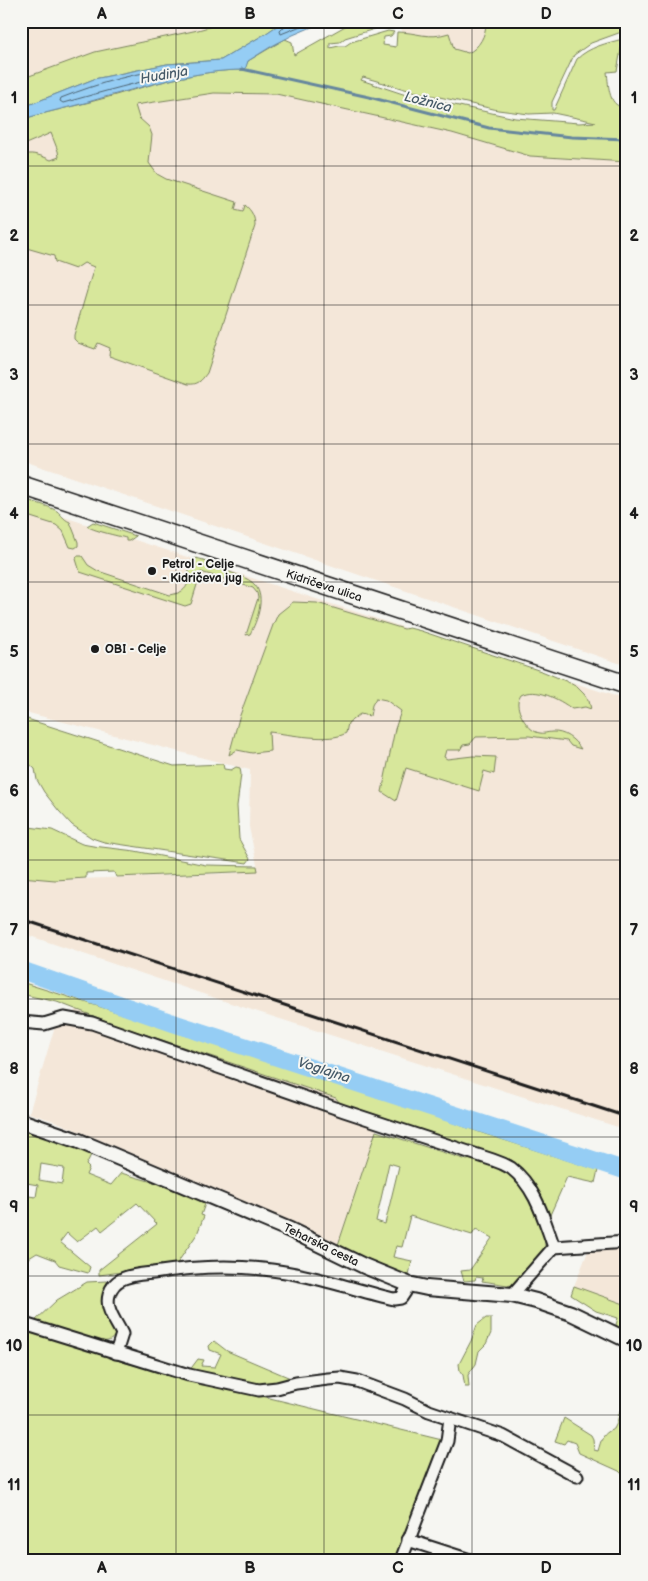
<svg xmlns="http://www.w3.org/2000/svg" width="648" height="1581" font-family="'Balsamiq Sans',sans-serif">
<style>
.built{fill:#f4e7d9}
.green{fill:#d7e79b;stroke:#7a825c;fill-rule:evenodd}
.water{fill:#95cdf4;stroke:#65869e}
.lines{fill:none;stroke-linecap:round;stroke-linejoin:round}
.shore{stroke:#4c6372;stroke-width:1}
.stream{stroke:#65869e;stroke-width:3}
.river{stroke:#95cdf4;stroke-width:18}
.minor-casing{stroke:#1c1c1c;stroke-width:15}
.tertiary-casing{stroke:#1c1c1c;stroke-width:18}
.primary-casing{stroke:#1c1c1c;stroke-width:21}
.minor{stroke:#f6f6f2;stroke-width:11}
.tertiary{stroke:#f6f6f2;stroke-width:14}
.primary{stroke:#f6f6f2;stroke-width:18}
.rail{stroke:#1c1c1c;stroke-width:3}
.grid{fill:none;stroke:#1c1c1c;stroke-width:1;stroke-opacity:0.55}
.poi-dot{fill:#1c1c1c;stroke:#f6f6f2;stroke-width:2}
.labels{text-anchor:middle;dominant-baseline:central;stroke-width:4;stroke-linejoin:round;paint-order:stroke}
.poi-label{font-size:12px;font-weight:bold;fill:#1c1c1c;stroke:#f6f6f2;text-anchor:start}
.street-label{font-size:12px;fill:#1c1c1c;stroke:#f6f6f2}
.water-label{font-size:14px;font-style:italic;fill:#465a68;stroke:#f6f6f2}
.neatline{fill:none;stroke:#1c1c1c;stroke-width:2}
.grid-label{font-size:16px;text-anchor:middle;font-weight:bold;fill:#1c1c1c}
</style>
<rect width="100%" height="100%" fill="#f6f6f2"/>
<filter id="ink" filterUnits="userSpaceOnUse"><feTurbulence type="fractalNoise" baseFrequency=".02" numOctaves="2"/><feDisplacementMap in="SourceGraphic" scale="10" xChannelSelector="R" yChannelSelector="G"/><feConvolveMatrix kernelMatrix="1 2 1 2 8 2 1 2 1" color-interpolation-filters="sRGB"/></filter>
<g filter="url(#ink)">
<g class="built">
<polygon points="21,21 230,21 198,30 95,52 21,79"/>
<polygon points="400,21 491,21 486,23 486,32 484,37 474,49 468,53 454,49 451,44 438,36 428,37 402,32"/>
<polygon points="214,93 276,94 452,133 530,156 627,162 627,666 21,460 21,146 51,133 135,105"/>
<polygon points="21,503 627,700 627,1130 224,1001 21,933 21,877 55,880 233,873 258,870 249,827 250,770 21,711"/>
<polygon points="75,1009 117,1025 336,1098 342,1106 380,1119 338,1245 295,1223 57,1122 29,1113 55,1026 64,1023 72,1024"/>
<polygon points="627,1247 627,1305 574,1286 589,1249"/>
</g>
<g class="green">
<polygon points="230,21 284,21 265,34 221,60 167,64 94,79 21,108 21,79 95,52 198,30"/>
<path d="M348 21H400L401 26 381 27 345 38 340 42 330 43V48L339 46H345L351 42 388 31 394 32 391 36 384 37 383 45 396 47 397 32C418 32 427 40 449 33L454 49 468 53C479 48 486 35 486 23L491 21H627V30L591 43 574 55 552 102V110H554L577 59C589 47 607 43 623 39L617 71 607 72C609 86 608 109 627 107V162L530 156 452 133 276 94 214 93 135 105 139 118 149 127 152 135 149 163 157 174 166 179 237 202 235 210 243 212 245 205C252 211 255 217 255 226L207 373C201 381 198 385 188 384L109 356 110 348 98 343 95 349 78 343 74 339V335L94 267 84 263 75 269 55 262 54 256 23 247 21 251V156C31 151 42 156 51 160L59 157 58 151 51 133 21 146V123L30 117C55 110 80 105 105 98 150 85 197 70 244 70L248 61 285 39 292 42 294 55 347 25ZM363 77 408 90 498 110 529 114 553 113 596 122 579 123 515 118 403 94 361 80Z"/>
<path d="M21 498C32 502 47 505 57 511 62 515 63 519 70 522L78 542V546L75 548 70 547 63 531 56 525 21 514Z"/>
<path d="M93 522 136 536 129 541H126V538C118 536 91 530 87 526Z"/>
<path d="M77 556H82L88 565 98 571 170 595C193 591 187 580 190 562L195 558C208 560 213 565 224 570 234 574 248 577 255 585 266 598 257 621 250 634L246 635 258 598 257 593 253 588 201 572 191 604 185 606 80 572 76 559Z"/>
<path d="M293 602 317 603 404 629 409 628 421 631 544 672 568 682 577 687 584 694 589 701 591 709 585 707 572 709C559 699 536 687 521 695 520 697 518 700 518 702 517 713 529 732 540 733 543 734 548 732 552 732 564 731 574 739 581 749L571 746 567 741 529 736 476 737 470 744 463 745 460 750H446L444 757 447 759 473 756 496 757 494 774 484 771 479 791 406 768 396 801 382 792 395 729 401 711 386 700 376 698 372 705 370 716 360 714 348 723 346 733C331 743 288 734 269 732L270 751 252 753 237 750 229 755 239 718 273 625 278 614Z"/>
<polygon points="21,717 174,766 223,764 224,769 231,770 236,767 240,768 241,774 237,806 239,839 250,859 247,863 104,842 92,838 72,825 59,811 44,792 37,780 35,769 21,756"/>
<polygon points="21,826 52,830 82,844 93,846 135,851 206,865 257,866 258,871 116,877 114,872 86,873 86,878 55,880 21,877"/>
<path d="M21 982 311 1073 485 1134 598 1170 595 1183 567 1177 550 1215C540 1194 530 1176 512 1160L342 1106 336 1098 117 1025 57 1002 21 994Z"/>
<path d="M21 1127 92 1153 86 1165 89 1168 86 1175 111 1185 121 1173 156 1183 160 1182 206 1201 201 1215 204 1216 197 1234 176 1265 99 1275V1270L157 1224 137 1203 102 1231 98 1226 77 1242 67 1233 60 1242 90 1267 88 1273 59 1265 55 1260 37 1253 21 1263V1195L36 1197 38 1185 21 1182ZM41 1164 64 1168 62 1184 39 1180Z"/>
<path d="M376 1131 467 1160C474 1158 479 1161 486 1163 517 1172 527 1192 538 1220 541 1228 545 1238 545 1247 543 1260 523 1276 514 1286L482 1281 483 1278 476 1277 475 1280 464 1281 461 1271 470 1270 492 1238 476 1229 472 1235 410 1216 402 1247 396 1246 393 1257 412 1261 409 1275 387 1268 338 1245ZM389 1163 399 1166 385 1224 376 1221Z"/>
<path d="M106 1281 109 1283 102 1299 116 1334C111 1341 108 1342 100 1341L34 1322 57 1300 87 1282Z"/>
<polygon points="574,1286 627,1305 627,1335 615,1328 618,1318 596,1311 571,1295"/>
<polygon points="486,1318 491,1318 491,1333 486,1344 479,1351 476,1364 468,1375 469,1387 465,1387 463,1375 460,1371 459,1364 471,1341 477,1325"/>
<polygon points="21,1328 126,1363 442,1440 396,1560 21,1560"/>
<polygon points="214,1341 227,1351 295,1380 260,1386 189,1371 198,1359 204,1360 201,1366 215,1367 221,1354 210,1350 209,1346"/>
<path d="M627 1406V1479L619 1471 579 1453 575 1443 567 1440 564 1444 555 1441 564 1418 591 1435 593 1439 594 1450 598 1451C601 1441 602 1433 614 1429L617 1423 620 1410Z"/>
</g>
<path class="water" d="M284 21H326L293 35 272 46 248 61 245 70C197 70 150 85 105 97 80 105 55 110 30 117L21 123V108L94 79 167 64 221 60 265 34Z"/>
<g class="lines">
<g class="shore">
<polyline points="286,21 285,26 280,31 281,34 313,21"/>
<path d="M180 68 182 71 181 73C141 81 102 92 63 103L60 101 61 98C99 83 139 71 180 68Z"/>
</g>
<polyline class="stream" points="242,69 369,97 489,128 572,137 627,139"/>
<polyline class="river" points="21,970 173,1023 627,1171"/>
<g class="minor-casing">
<g id="minor">
<path d="M21 1022 44 1024 64 1018 92 1023 344 1111 493 1160C499 1162 506 1165 511 1168 536 1187 544 1220 554 1247L627 1242"/>
<polyline points="512,1295 554,1247"/>
<polyline points="21,1323 189,1375 259,1390 277,1388 296,1383 328,1379 340,1378 357,1381 405,1399 429,1411 503,1436 577,1476"/>
<path d="M116 1353 122 1334C116 1321 105 1309 109 1295 114 1275 136 1275 153 1273 190 1267 226 1265 263 1269 306 1273 352 1289 394 1299L401 1298 405 1292 408 1284"/>
<polyline points="408,1540 470,1560"/>
<polyline points="401,1560 447,1441 450,1418"/>
</g>
</g>
<g class="tertiary-casing">
<polyline id="tertiary" points="21,1121 79,1141 290,1230 364,1266 408,1284 427,1288 512,1295 536,1301 571,1313 627,1340"/>
</g>
<g class="primary-casing">
<polyline id="primary" points="21,485 627,685"/>
</g>
<use href="#minor" class="minor"/>
<use href="#tertiary" class="tertiary"/>
<use href="#primary" class="primary"/>
<polyline class="rail" points="21,919 627,1117"/>
</g>
</g>
<path class="grid" d="M176 21V1560M324 21V1560M472 21V1560M21 166H627M21 305H627M21 444H627M21 582H627M21 721H627M21 860H627M21 999H627M21 1137H627M21 1276H627M21 1415H627"/>
<g class="poi-dot">
<circle cx="152" cy="571" r="5"/>
<circle cx="95" cy="649" r="5"/>
</g>
<g class="labels">
<g class="poi-label">
<text x="162" y="564">Petrol - Celje<tspan x="162" dy="14">- Kidričeva jug</tspan></text>
<text x="105" y="649">OBI - Celje</text>
</g>
<g class="street-label">
<text transform="translate(324 586) rotate(18)">Kidričeva ulica</text>
<text transform="translate(321 1245) rotate(26)">Teharska cesta</text>
</g>
<g class="water-label">
<text transform="translate(164 75) rotate(-10)">Hudinja</text>
<text transform="translate(428 102) rotate(14)">Ložnica</text>
<text transform="translate(324 1070) rotate(18)">Voglajna</text>
</g>
</g>
<rect width="648" height="1581" fill="none" stroke="#f6f6f2" stroke-width="55"/>
<rect x="28" y="28" width="592" height="1526" class="neatline"/>
<g class="grid-label">
<text x="102" y="19">A</text>
<text x="250" y="19">B</text>
<text x="398" y="19">C</text>
<text x="546" y="19">D</text>
<text x="14" y="103">1</text>
<text x="634" y="103">1</text>
<text x="14" y="241">2</text>
<text x="634" y="241">2</text>
<text x="14" y="380">3</text>
<text x="634" y="380">3</text>
<text x="14" y="519">4</text>
<text x="634" y="519">4</text>
<text x="14" y="657">5</text>
<text x="634" y="657">5</text>
<text x="14" y="796">6</text>
<text x="634" y="796">6</text>
<text x="14" y="935">7</text>
<text x="634" y="935">7</text>
<text x="14" y="1074">8</text>
<text x="634" y="1074">8</text>
<text x="14" y="1212">9</text>
<text x="634" y="1212">9</text>
<text x="14" y="1351">10</text>
<text x="634" y="1351">10</text>
<text x="14" y="1490">11</text>
<text x="634" y="1490">11</text>
<text x="102" y="1573">A</text>
<text x="250" y="1573">B</text>
<text x="398" y="1573">C</text>
<text x="546" y="1573">D</text>
</g>
</svg>
